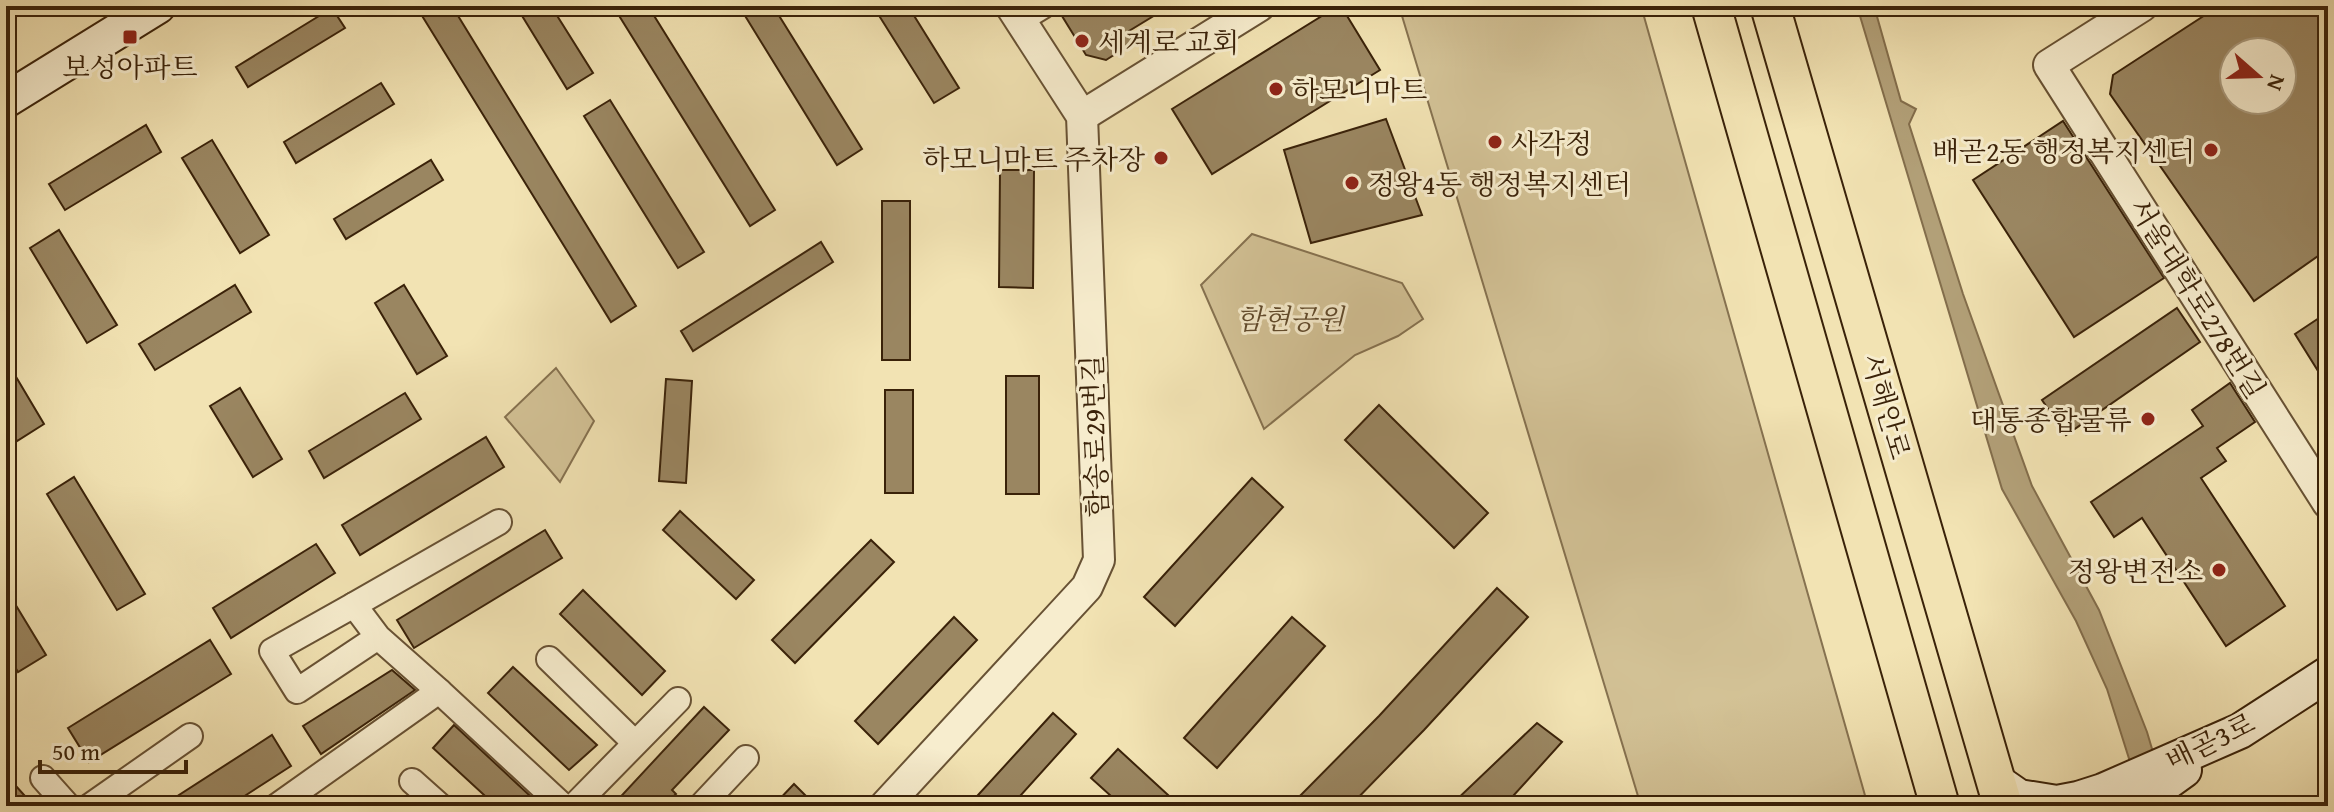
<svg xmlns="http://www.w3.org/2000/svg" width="2334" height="812" font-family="'Gentium Book Plus','Noto Serif KR',serif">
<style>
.green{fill:#d3c296;stroke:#867250;stroke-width:2}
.water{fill:#b3a179;stroke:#836e4c;stroke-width:2}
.building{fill:#9a8661;stroke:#3a2209;stroke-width:2;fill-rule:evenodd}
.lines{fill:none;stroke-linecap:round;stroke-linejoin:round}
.minor-casing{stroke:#685234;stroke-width:28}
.tertiary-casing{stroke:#685234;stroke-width:34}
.secondary-casing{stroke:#3a2209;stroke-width:38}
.primary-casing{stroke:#3a2209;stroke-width:42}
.minor{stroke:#f7edce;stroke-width:24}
.tertiary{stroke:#f7edce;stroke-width:30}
.secondary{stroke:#f7edce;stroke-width:34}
.primary{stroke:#f2e3b3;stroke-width:38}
.poi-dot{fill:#8f2418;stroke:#f7edce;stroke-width:3}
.labels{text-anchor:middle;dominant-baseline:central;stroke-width:6;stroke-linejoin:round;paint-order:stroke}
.poi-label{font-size:28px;fill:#3a2209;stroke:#f7edce;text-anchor:start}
.street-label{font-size:28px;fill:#3a2209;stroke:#f7edce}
.park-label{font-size:28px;font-style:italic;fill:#604a2c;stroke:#f7edce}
</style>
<rect width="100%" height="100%" fill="#f2e3b3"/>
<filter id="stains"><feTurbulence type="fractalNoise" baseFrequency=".0025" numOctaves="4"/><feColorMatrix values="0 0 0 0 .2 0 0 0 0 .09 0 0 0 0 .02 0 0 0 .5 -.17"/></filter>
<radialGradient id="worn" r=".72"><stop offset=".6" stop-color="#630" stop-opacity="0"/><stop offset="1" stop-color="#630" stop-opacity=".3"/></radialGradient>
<g class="green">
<polygon points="1399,6 1641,6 1868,806 1641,806"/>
<polygon points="1252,234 1402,283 1423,319 1398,336 1355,355 1264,429 1201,285"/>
<polygon points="556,368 594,421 560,482 505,417"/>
</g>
<polygon class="water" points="1857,6 1874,6 1901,101 1916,109 1909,124 1963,294 2032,486 2099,610 2147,732 2169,806 2144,806 2107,689 2076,621 2002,489"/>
<g class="building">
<polygon points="416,6 452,6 636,306 611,322"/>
<polygon points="516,6 551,6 593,73 567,89"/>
<polygon points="613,6 648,6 775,210 750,226"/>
<polygon points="739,6 773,6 862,149 837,165"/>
<polygon points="873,6 908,6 959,88 934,103"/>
<polygon points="1077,6 1170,6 1129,31 1136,41 1106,60 1086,55 1062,16"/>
<polygon points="1338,6 1341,6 1380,70 1212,174 1172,109"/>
<path d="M2219 6H2328V249L2254 301 2110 94 2113 75ZM2234 52H2282V100H2234Z"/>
<polygon points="332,8 345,28 248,87 236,67"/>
<polygon points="381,83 394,104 296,163 284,142"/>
<polygon points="610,100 704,252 678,268 584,116"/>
<polygon points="1386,119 1422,215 1311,243 1284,150"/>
<polygon points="2063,121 2164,278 2074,337 1973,180"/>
<polygon points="146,125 161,152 65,210 49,184"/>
<polygon points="212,140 269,235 240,253 182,158"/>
<polygon points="431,160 443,180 346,239 334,219"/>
<polygon points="1000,170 1034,170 1033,288 999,287"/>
<rect x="882" y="201" width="28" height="159"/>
<polygon points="59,230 117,325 87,343 30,248"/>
<polygon points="821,242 833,262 693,351 681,331"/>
<polygon points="235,285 251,312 155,370 139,344"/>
<polygon points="404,285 447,356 417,374 375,303"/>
<polygon points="2177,308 2200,342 2066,435 2042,400"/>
<polygon points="2328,312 2328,387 2295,334"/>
<polygon points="6,360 44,424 17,441 6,422"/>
<rect x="1006" y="376" width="33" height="118"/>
<polygon points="666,379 692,381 686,483 659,481"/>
<polygon points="2230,383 2255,422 2217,448 2226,461 2201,478 2285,606 2226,646 2142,518 2114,537 2091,502 2203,426 2192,410"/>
<polygon points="240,388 282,459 253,477 210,406"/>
<rect x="885" y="390" width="28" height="103"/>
<polygon points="405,393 421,419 324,478 309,451"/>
<polygon points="1379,405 1488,513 1454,548 1345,440"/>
<polygon points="486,437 504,467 360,555 342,525"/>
<polygon points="74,477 145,594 117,610 47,494"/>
<polygon points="1252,478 1283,507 1175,626 1144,597"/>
<polygon points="680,511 754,580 736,599 663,530"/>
<polygon points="545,530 562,558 414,648 397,620"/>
<polygon points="871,540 894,562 795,663 772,640"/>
<polygon points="316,544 335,573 231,638 213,608"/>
<polygon points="1497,588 1528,617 1424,730 1350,806 1290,806 1379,716"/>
<polygon points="6,589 46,655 18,672 6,652"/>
<polygon points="583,590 665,671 642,695 560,614"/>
<polygon points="954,617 977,640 878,744 855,721"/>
<polygon points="1292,617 1325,646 1217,768 1184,738"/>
<polygon points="210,640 231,674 89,762 68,728"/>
<polygon points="513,667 597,745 569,770 488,693"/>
<polygon points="392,670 415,690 321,754 303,726"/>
<polygon points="704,707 729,730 672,790 676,794 664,806 612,806"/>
<polygon points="1053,713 1076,734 1011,806 968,806"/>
<polygon points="1537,723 1562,742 1504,806 1450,806"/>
<polygon points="454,725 541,806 496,806 433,748"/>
<polygon points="272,735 291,766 229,806 162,806"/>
<polygon points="1118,749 1180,806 1122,806 1091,778"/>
<polygon points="6,775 34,806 6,806"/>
<polygon points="794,784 816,806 773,806"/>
</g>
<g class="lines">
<g class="minor-casing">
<g id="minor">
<polyline points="1020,20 1043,6"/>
<polyline points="354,605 499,522"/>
<polyline points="378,637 354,605 272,651 297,691 378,637 439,691"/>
<polyline points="549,659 635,743"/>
<polyline points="43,778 68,806"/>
<polyline points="412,781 440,806"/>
<polyline points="90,806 190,736"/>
<polyline points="277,806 439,691 563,806"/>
<polyline points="574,806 678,700"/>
<polyline points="701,806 746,758"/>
</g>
</g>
<g class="tertiary-casing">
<g id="tertiary">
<polyline points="2142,6 2049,65 2328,503"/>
<polyline points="1082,116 1259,6"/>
<polyline points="885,806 1087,587 1099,560 1082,116 1011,6"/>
</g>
</g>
<g class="secondary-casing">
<g id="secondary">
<polyline points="6,100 158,6"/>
<polyline points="1996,781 2019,797 2057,803 2078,799 2103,791 2240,731 2328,674"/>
<polyline points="2134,806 2184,770"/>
</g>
</g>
<g class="primary-casing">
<g id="primary">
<polyline points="1711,6 1940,806"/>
<polyline points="1770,6 2003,806"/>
</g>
</g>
<use href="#minor" class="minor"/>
<use href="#tertiary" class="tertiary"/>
<use href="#secondary" class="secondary"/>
<use href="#primary" class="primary"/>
</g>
<g class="poi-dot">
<rect x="122" y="29" width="16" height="16" rx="4"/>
<circle cx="1082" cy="41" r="8"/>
<circle cx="1276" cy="89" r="8"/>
<circle cx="1495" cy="142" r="8"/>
<circle cx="2211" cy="150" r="8"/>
<circle cx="1161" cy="158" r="8"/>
<circle cx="1352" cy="183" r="8"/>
<circle cx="2148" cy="419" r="8"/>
<circle cx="2219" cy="570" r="8"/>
</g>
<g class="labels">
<g class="poi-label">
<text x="1098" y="41">세계로 교회</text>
<text x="130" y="66" text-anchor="middle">보성아파트</text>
<text x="1292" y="89">하모니마트</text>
<text x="1511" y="142">사각정</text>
<text x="2195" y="150" text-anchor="end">배곧2동 행정복지센터</text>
<text x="1145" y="158" text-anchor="end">하모니마트 주차장</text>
<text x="1368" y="183">정왕4동 행정복지센터</text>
<text x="2132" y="419" text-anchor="end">대통종합물류</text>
<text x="2203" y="570" text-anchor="end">정왕변전소</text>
</g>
<g class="street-label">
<text transform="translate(2198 298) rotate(58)">서울대학로278번길</text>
<text transform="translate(1887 406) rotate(74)">서해안로</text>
<text transform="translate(1094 436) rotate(-92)">함송로29번길</text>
<text transform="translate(2210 741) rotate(-26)">배곧3로</text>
</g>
<g class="park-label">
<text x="1290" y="318">함현공원</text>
</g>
</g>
<rect width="2334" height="812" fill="none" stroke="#f2e3b3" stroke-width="32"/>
<rect x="8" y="8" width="2318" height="796" fill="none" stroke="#3a2209" stroke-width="4"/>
<rect x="16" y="16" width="2302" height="780" fill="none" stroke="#3a2209" stroke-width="2"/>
<g transform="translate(2258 76) rotate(110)"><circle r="38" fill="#f7edce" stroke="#ab9c7f" stroke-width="2"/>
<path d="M0-6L14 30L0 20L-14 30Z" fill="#8f2418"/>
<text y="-12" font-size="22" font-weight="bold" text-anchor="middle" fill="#3a2209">N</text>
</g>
<path d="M40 760v12h146v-12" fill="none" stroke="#3a2209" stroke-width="4"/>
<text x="52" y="760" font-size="24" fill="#3a2209" stroke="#f7edce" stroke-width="6" paint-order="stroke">50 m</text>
<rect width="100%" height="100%" filter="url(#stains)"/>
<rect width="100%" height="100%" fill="url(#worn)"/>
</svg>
